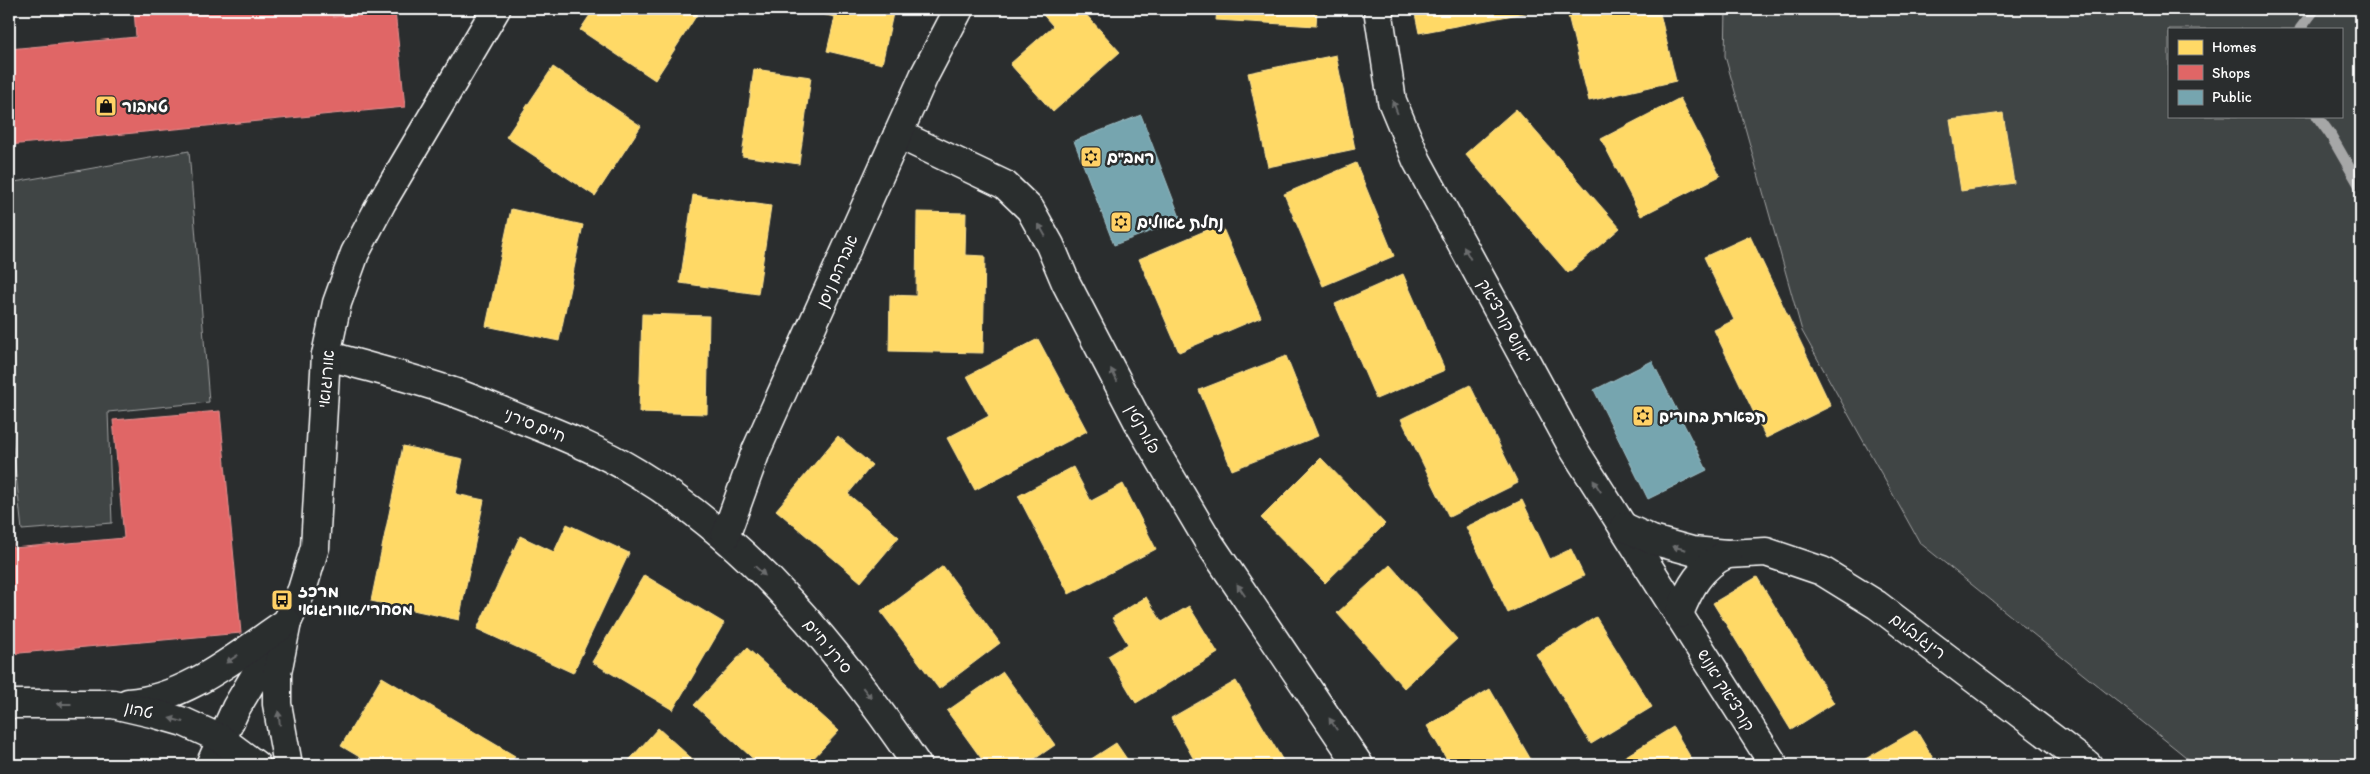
<svg xmlns="http://www.w3.org/2000/svg" width="2370" height="774" font-family="Itim,'Playpen Sans Hebrew',sans-serif">
<style>
.green{fill:#414445;stroke:#a0a2a2;fill-rule:evenodd}
.homes{fill:#ffd966;stroke:#ffe494}
.shops{fill:#e06666;stroke:#e99494}
.public{fill:#76a5af;stroke:#9fc0c7}
.lines{fill:none;stroke-linecap:round;stroke-linejoin:round}
.stream{stroke:#a6a7a7;stroke-width:11}
.minor-casing{stroke:#fff;stroke-width:31}
.tertiary-casing{stroke:#fff;stroke-width:31}
.secondary-casing{stroke:#fff;stroke-width:31}
.minor{stroke:#2a2d2e;stroke-width:28}
.tertiary{stroke:#2a2d2e;stroke-width:28}
.secondary{stroke:#2a2d2e;stroke-width:28}
.oneway{fill:#6a6c6d}
.labels{text-anchor:middle;dominant-baseline:central;stroke-width:5;stroke-linejoin:round;paint-order:stroke}
.poi-label{font-size:16px;font-weight:bold;fill:#fff;stroke:#2a2d2e;text-anchor:start}
.street-label{font-size:16px;fill:#fff;stroke:#2a2d2e}
</style>
<rect width="100%" height="100%" fill="#2a2d2e"/>
<filter id="ink" filterUnits="userSpaceOnUse"><feTurbulence type="fractalNoise" baseFrequency=".02" numOctaves="2"/><feDisplacementMap in="SourceGraphic" scale="10" xChannelSelector="R" yChannelSelector="G"/><feConvolveMatrix kernelMatrix="1 2 1 2 8 2 1 2 1" color-interpolation-filters="sRGB"/></filter>
<g filter="url(#ink)">
<g class="green">
<path d="M1726 9H2361V765H2196L1920 543 1802 331 1725 56ZM2169 29H2341V116H2169Z"/>
<polygon points="189,151 209,402 108,412 112,523 22,530 9,411 9,183"/>
</g>
<g class="homes">
<polygon points="594,9 698,9 700,10 655,80 580,30"/>
<polygon points="799,9 894,9 882,64 827,51 835,17"/>
<polygon points="1038,9 1081,9 1120,52 1053,112 1010,64 1053,26"/>
<polygon points="1217,9 1317,9 1316,26 1216,20"/>
<polygon points="1414,9 1528,9 1529,12 1419,33"/>
<polygon points="1576,9 1659,9 1676,81 1589,101 1567,11"/>
<polygon points="1336,55 1355,149 1268,167 1248,73"/>
<polygon points="553,67 641,126 595,196 506,137"/>
<polygon points="754,69 811,77 799,164 742,156"/>
<polygon points="1680,98 1720,176 1641,216 1601,139"/>
<polygon points="1516,109 1620,228 1568,273 1465,154"/>
<polygon points="2003,113 2014,183 1961,191 1950,120"/>
<polygon points="1356,163 1394,256 1323,286 1284,194"/>
<polygon points="693,195 771,206 758,294 680,283"/>
<polygon points="511,209 583,225 559,341 486,326"/>
<polygon points="917,212 966,213 965,255 985,256 983,353 889,351 890,295 916,296"/>
<polygon points="1221,224 1261,317 1179,352 1139,259"/>
<polygon points="1750,236 1831,406 1766,438 1714,330 1734,320 1704,257"/>
<polygon points="1403,274 1445,370 1376,399 1335,304"/>
<polygon points="642,314 709,316 707,414 639,412"/>
<polygon points="1038,339 1087,431 975,490 947,438 989,416 967,376"/>
<polygon points="1286,356 1318,436 1232,470 1199,390"/>
<polygon points="1470,385 1518,483 1449,517 1401,419"/>
<polygon points="838,436 872,465 848,494 899,537 861,582 776,510"/>
<polygon points="403,446 463,459 456,494 484,500 459,620 371,601"/>
<polygon points="1321,458 1385,524 1325,583 1261,518"/>
<polygon points="1073,467 1091,501 1123,484 1156,549 1069,594 1018,496"/>
<polygon points="1522,500 1550,559 1571,549 1584,576 1508,613 1466,527"/>
<polygon points="567,524 629,553 573,673 477,629 520,536 554,552"/>
<polygon points="1390,565 1457,639 1404,688 1337,613"/>
<polygon points="943,566 1000,643 939,689 881,612"/>
<polygon points="644,575 724,623 673,710 592,662"/>
<polygon points="1757,577 1834,703 1791,730 1713,603"/>
<polygon points="1146,597 1162,622 1189,606 1218,653 1136,703 1108,656 1128,644 1112,618"/>
<polygon points="1596,617 1652,707 1591,744 1536,654"/>
<polygon points="747,648 839,731 807,765 760,765 694,705"/>
<polygon points="1003,672 1055,745 1026,765 986,765 947,711"/>
<polygon points="382,677 515,756 509,765 373,765 341,746"/>
<polygon points="1236,681 1285,764 1283,765 1197,765 1171,718"/>
<polygon points="1490,689 1534,765 1450,765 1427,726"/>
<polygon points="1673,727 1695,765 1624,765 1621,759"/>
<polygon points="658,728 699,765 625,765"/>
<polygon points="1916,730 1937,765 1855,765"/>
<polygon points="1116,743 1131,765 1082,765"/>
</g>
<g class="shops">
<polygon points="134,9 332,9 333,17 395,11 405,107 9,145 9,49 136,37"/>
<polygon points="332,9 412,9 333,17"/>
<polygon points="220,411 241,633 9,654 9,504 13,548 124,538 113,420"/>
</g>
<g class="public">
<polygon points="1141,115 1181,220 1114,245 1074,141"/>
<polygon points="1652,361 1707,470 1648,499 1594,390"/>
</g>
<g class="lines">
<g class="stream">
<polyline points="2300,29 2315,9"/>
<polyline points="2317,116 2330,134 2361,188"/>
</g>
<g class="minor-casing">
<g id="minor">
<polyline points="1378,9 1392,101 1417,161 1573,448 1774,765"/>
<polyline points="898,134 1005,185 1030,209 1050,245 1066,283 1141,427 1210,544 1359,765"/>
<path d="M326 355C367 367 409 377 450 391 474 399 499 410 523 420 562 435 601 451 637 473 754 544 841 653 917 765"/>
<polyline points="1624,527 1652,540 1692,551 1727,554 1766,552 1822,571 1877,605 2088,765"/>
<polyline points="725,537 756,451 924,76 959,9"/>
<path d="M1679 614C1689 588 1701 566 1727 554"/>
</g>
</g>
<g class="tertiary-casing">
<polyline id="tertiary" points="210,765 236,708 287,622 302,590 315,547 326,355 337,303 355,253 382,202 496,9"/>
</g>
<g class="secondary-casing">
<g id="secondary">
<polyline points="287,622 277,673 277,704 288,765"/>
<path d="M128 703C187 699 239 654 287 622"/>
<polyline points="9,704 113,704 156,714 184,722 221,739 256,765"/>
</g>
</g>
<use href="#minor" class="minor"/>
<use href="#tertiary" class="tertiary"/>
<use href="#secondary" class="secondary"/>
</g>
<defs><path id="oneway-solid" d="M-6-.8H1V-3.2L6.5 0L1 3.2V.8H-6Z" transform="scale(1.25)"/></defs>
<g class="oneway">
<use href="#oneway-solid" transform="translate(1395 107) rotate(-111)"/>
<use href="#oneway-solid" transform="translate(1042 230) rotate(-119)"/>
<use href="#oneway-solid" transform="translate(1467 253) rotate(-119)"/>
<use href="#oneway-solid" transform="translate(1114 375) rotate(-117)"/>
<use href="#oneway-solid" transform="translate(1597 486) rotate(-123)"/>
<use href="#oneway-solid" transform="translate(1679 548) rotate(-166)"/>
<use href="#oneway-solid" transform="translate(760 571) rotate(43)"/>
<use href="#oneway-solid" transform="translate(1241 590) rotate(-124)"/>
<use href="#oneway-solid" transform="translate(232 659) rotate(146)"/>
<use href="#oneway-solid" transform="translate(867 693) rotate(52)"/>
<use href="#oneway-solid" transform="translate(64 704) rotate(-180)"/>
<use href="#oneway-solid" transform="translate(279 718) rotate(-97)"/>
<use href="#oneway-solid" transform="translate(176 720) rotate(-165)"/>
<use href="#oneway-solid" transform="translate(1333 724) rotate(-123)"/>
</g>
</g>
<defs>
<g id="shop-square" transform="scale(1.125)"><rect x="-9" y="-9" width="18" height="18" rx="4" fill="#ffd166" stroke="#2a2d2e"/><path d="M-5-2.5h2.3a2.7 3.5 0 0 1 5.4 0H5L5.5 6h-11ZM-1.5-2.5h3a1.5 2.3 0 0 0-3 0Z" fill="#111"/></g>
<g id="synagogue-square" transform="scale(1.125)"><rect x="-9" y="-9" width="18" height="18" rx="4" fill="#ffd166" stroke="#2a2d2e"/><path d="M0-6.5L5.6 3.2H-5.6ZM0 6.5L5.6-3.2H-5.6Z" fill="#111"/></g>
<g id="bus-square" transform="scale(1.125)"><rect x="-9" y="-9" width="18" height="18" rx="4" fill="#ffd166" stroke="#2a2d2e"/><path d="M-5-6H5V4H4V6H2V4H-2V6H-4V4H-5ZM-3.5-4V0h7V-4ZM-3.5 1.2v1.5H-2V1.2ZM2 1.2v1.5H3.5V1.2Z" fill="#111"/></g>
</defs>
<g fill-rule="evenodd">
<use href="#shop-square" x="106" y="106"/>
<use href="#synagogue-square" x="1091" y="157"/>
<use href="#synagogue-square" x="1121" y="222"/>
<use href="#synagogue-square" x="1643" y="416"/>
<use href="#bus-square" x="282" y="600"/>
</g>
<g class="labels">
<g class="poi-label">
<text x="122" y="106">טמבור</text>
<text x="1107" y="157">רמב"ם</text>
<text x="1137" y="222">נחלת גאולים</text>
<text x="1659" y="416">תפארת בחורים</text>
<text x="298" y="591">מרכז<tspan x="298" dy="18">מסחרי/אורוגואי</tspan></text>
</g>
<g class="street-label">
<text transform="translate(837 271) rotate(-66)">אברהם ניסן</text>
<text transform="translate(1505 321) rotate(61)">יאנוש קורצ'אק</text>
<text transform="translate(326 379) rotate(-85)">אורוגואי</text>
<text transform="translate(535 425) rotate(22)">חיים סירני</text>
<text transform="translate(1143 429) rotate(61)">פלורנטין</text>
<text transform="translate(1918 636) rotate(37)">רינגלבלום</text>
<text transform="translate(828 646) rotate(50)">סירני חיים</text>
<text transform="translate(1726 690) rotate(58)">קורצ'אק יאנוש</text>
<text transform="translate(139 710) rotate(13)">טהון</text>
</g>
</g>
<rect width="2370" height="774" fill="none" stroke="#2a2d2e" stroke-width="30"/>
<rect x="15" y="15" width="2340" height="744" fill="none" stroke="#fff" stroke-width="2" filter="url(#ink)"/>
<rect x="2168" y="28" width="175" height="90" fill="#2a2d2e" stroke="#7f8182"/>
<rect x="2178" y="40" width="25" height="15" fill="#ffd966" stroke="#7f8182"/>
<text x="2212" y="52" font-size="15" fill="#ffffff">Homes</text>
<rect x="2178" y="65" width="25" height="15" fill="#e06666" stroke="#7f8182"/>
<text x="2212" y="78" font-size="15" fill="#ffffff">Shops</text>
<rect x="2178" y="90" width="25" height="15" fill="#76a5af" stroke="#7f8182"/>
<text x="2212" y="102" font-size="15" fill="#ffffff">Public</text>
</svg>
